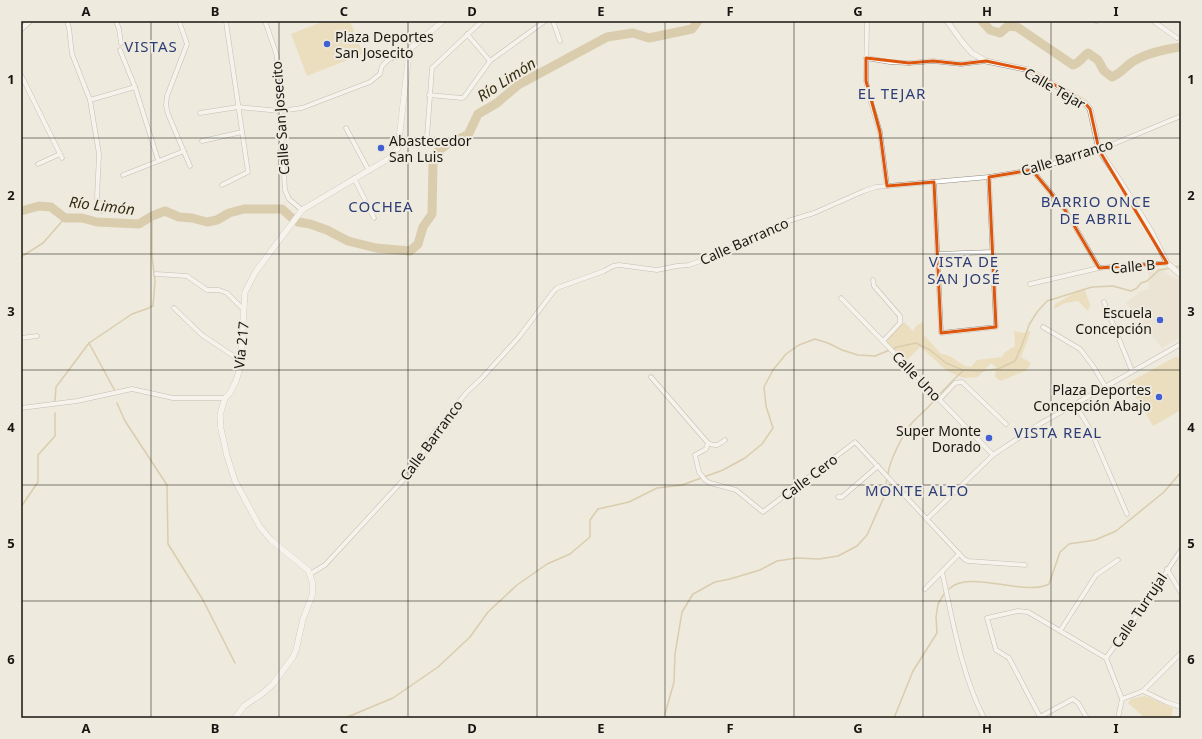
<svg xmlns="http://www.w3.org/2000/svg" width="1202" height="739" font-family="'Noto Sans',sans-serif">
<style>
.built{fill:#e6decb}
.green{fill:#e7d197}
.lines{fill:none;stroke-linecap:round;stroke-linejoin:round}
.stream{stroke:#c1ab72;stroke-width:1.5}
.river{stroke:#c1ab72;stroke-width:9}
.minor-casing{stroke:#908b80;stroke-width:5}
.tertiary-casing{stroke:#908b80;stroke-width:6}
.secondary-casing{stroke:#908b80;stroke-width:6}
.minor{stroke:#fff;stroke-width:4}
.tertiary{stroke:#fff;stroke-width:5}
.secondary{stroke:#fff;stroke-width:5.5}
.marked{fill:none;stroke:#de560c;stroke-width:3;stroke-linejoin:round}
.grid{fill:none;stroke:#181612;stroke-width:1;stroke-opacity:0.55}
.poi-dot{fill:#4360d3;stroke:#efeade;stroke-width:1.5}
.labels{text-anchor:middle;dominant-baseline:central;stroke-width:4;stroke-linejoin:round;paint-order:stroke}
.poi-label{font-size:14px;fill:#181612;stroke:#efeade;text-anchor:end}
.street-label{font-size:14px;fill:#181612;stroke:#efeade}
.neighbourhood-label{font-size:15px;letter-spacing:1px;fill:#2c3d77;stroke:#efeade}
.water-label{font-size:15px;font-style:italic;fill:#362c12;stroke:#efeade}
.neatline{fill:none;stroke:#181612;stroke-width:1.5}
.grid-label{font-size:13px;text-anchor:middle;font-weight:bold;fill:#181612}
</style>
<rect width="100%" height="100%" fill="#efeade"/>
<polygon class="built" points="1161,268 1171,277 1181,280 1181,337 1162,348 1126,303 1140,292 1149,289 1148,269"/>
<g class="green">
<polygon points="324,21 350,21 363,54 307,76 291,34"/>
<polygon points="1084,288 1090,305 1088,311 1078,301 1065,303 1054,309 1055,304"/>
<path d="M904 322 913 331 916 326 923 322 924 335 941 354C953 354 959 366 971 367L977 360 1002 357 1005 352 1015 346 1014 331 1024 333 1031 331 1021 357 1031 363 1027 370 1001 381 995 377 996 367 991 363 978 377 964 378 947 371 923 349 920 347 906 361 887 342 888 339Z"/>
<polygon points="1177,356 1181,362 1181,410 1153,426 1128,383"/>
<polygon points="1145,696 1173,708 1171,718 1145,718 1128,703 1131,699"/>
</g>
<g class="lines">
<g class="stream">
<polyline points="21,257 43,243 65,218"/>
<polyline points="1175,267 1181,266"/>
<polyline points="150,307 153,306 155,281 152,257 152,216"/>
<polyline points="89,343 115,391"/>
<polyline points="55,401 56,387 89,343 132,314 149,308"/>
<polyline points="117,403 125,421 167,485 168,544 203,600 235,663"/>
<path d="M888 474C889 462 903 434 911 424 917 417 925 411 931 404 941 393 951 381 963 371"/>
<polyline points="21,507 38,482 38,455 55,436 55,413"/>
<path d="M949 589C968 569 1026 597 1049 584L1060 552 1069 544 1095 540 1116 531 1164 492 1181 472"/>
<polyline points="665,714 674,682 675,654 682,612 693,594 715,582 730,579 760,570 777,561 797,558 819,559 838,556 857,546 867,535 884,497 887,478"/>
<polyline points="345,718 393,698 438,667 470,637 488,612 517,585 547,564 570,554 590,537 590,520 598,509 629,502 657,488 682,485 723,470 745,458 762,444 773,428 766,406 764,387 773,370 786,354 799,345 815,339 828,343 842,350 858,355 875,356 897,347 916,343 930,350 946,363 963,370 979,371 998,369 1015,361 1022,345 1029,325 1037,312 1047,301 1092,287 1113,286 1131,291 1137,288 1141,283 1147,281 1159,270 1171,268"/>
<polyline points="894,718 913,671 937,633 936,617 938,604 944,594"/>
</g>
<g class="river">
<path d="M982 21 990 30 1000 33 1008 26 1017 27 1073 65C1081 62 1082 57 1088 53L1098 60 1104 71 1112 77C1120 74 1125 67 1132 62 1145 54 1166 49 1181 47"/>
<polyline points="21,211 39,206 51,207 65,218 82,218 97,222 139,224 152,216 165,211 179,217 192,218 207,222 217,220 229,213 244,209 282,209 292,218"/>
<polyline points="298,222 310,224 327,230 348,241 376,248 410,251 418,244 423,227 432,214 433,163 437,152 449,143 468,135 478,114 497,103 518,85 607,37 633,33 649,38 692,29 698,21"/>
</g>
<g class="minor-casing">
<g id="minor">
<polyline points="67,21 69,28 72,54 90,100"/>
<polyline points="116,21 119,29 121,43"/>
<polyline points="179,21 187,44 167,96 166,105 168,114 190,166"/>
<polyline points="265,21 277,56 278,105 280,111 285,190 289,199 302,210"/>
<polyline points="553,21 560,41"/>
<polyline points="867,21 866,81 869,96 880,132 887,186"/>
<polyline points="1096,21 1097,21"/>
<polyline points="1153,21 1177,38"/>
<polyline points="467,34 490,61"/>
<polyline points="120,50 135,87 158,160"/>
<polyline points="866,58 890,62 909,63 933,61 961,64 986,61"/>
<polyline points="21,75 62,158"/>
<polyline points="429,95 462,98 464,97 490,61 545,21"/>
<polyline points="200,113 238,107 280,111 302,108 370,82 380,74 382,66 389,59 409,53"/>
<polyline points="346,128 369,171"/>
<polyline points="427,137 432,68 482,21"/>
<polyline points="202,141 242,132"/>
<polyline points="38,164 60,154"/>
<polyline points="1032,170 1065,210 1099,268"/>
<polyline points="123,175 184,151"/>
<polyline points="354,178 374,218"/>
<polyline points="934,182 941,333 996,327 989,177"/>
<polyline points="222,185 248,172 226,22"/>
<polyline points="102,211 97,198 99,154 90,100 135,87"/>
<polyline points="938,254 993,252"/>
<polyline points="156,274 187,276 207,290 219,290 227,293 244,310"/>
<polyline points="873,280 874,286 900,316 900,323 883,341"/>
<polyline points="1030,284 1099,268 1167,263"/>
<polyline points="841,298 993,455"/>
<polyline points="1104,302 1132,371"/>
<polyline points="174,308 202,335 241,361"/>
<polyline points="1043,327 1080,349 1093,366 1105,386"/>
<polyline points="21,338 37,336"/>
<polyline points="651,377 708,443 706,449 695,455 699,472 705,480 710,483 736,490 763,512 855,442 964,559 968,561 1025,565"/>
<polyline points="940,399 955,383 962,382 1006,424"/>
<polyline points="1075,404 1091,431 1127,514"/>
<polyline points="21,408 77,401 132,389 173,398 225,398"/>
<path d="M708 443C716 447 718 445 725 440"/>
<polyline points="838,497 842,497 878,466"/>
<polyline points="927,519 993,455 1038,425 1181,344"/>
<polyline points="1167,569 1181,593"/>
<path d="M942 572C953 621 961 673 984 718"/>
<polyline points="310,574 325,565 418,464 422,457 425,445 436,430 467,392 481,379 519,337 553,292 557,288 604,271 613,266 619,265 657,270 677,266 689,265 712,257 785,222 814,213 864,191 876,187 989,177 1032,170 1099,150 1181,116"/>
<polyline points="925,589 959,554"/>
<polyline points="1060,631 1096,575 1118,560"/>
<polyline points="1143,691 1181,653"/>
<polyline points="1122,699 1143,691 1166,702 1181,707"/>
<polyline points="1040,717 1009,658 996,650 987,618 1018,611 1028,612 1106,658"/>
<polyline points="1038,718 1073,699 1078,703 1087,718"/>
<polyline points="1118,718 1122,699 1106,658 1138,614 1181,550"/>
</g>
</g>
<g class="tertiary-casing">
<g id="tertiary">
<polyline points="947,21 963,43 972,53 986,61 1029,70 1084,102 1090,109 1099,150 1122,184 1151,231 1167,263 1181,275"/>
<polyline points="21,29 30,21"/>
</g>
</g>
<g class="secondary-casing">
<polyline id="secondary" points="235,718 244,706 263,693 273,684 293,657 296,650 303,619 312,596 313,587 312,581 308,570 271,540 260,527 235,481 227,456 221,429 220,415 225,398 230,393 236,381 240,368 245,292 256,271 302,210 388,159 398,148 409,53 411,48 443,21"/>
</g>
<use href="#minor" class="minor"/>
<use href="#tertiary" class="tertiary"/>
<use href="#secondary" class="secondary"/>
</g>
<path d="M0 0H1202V739H0ZM866 58 909 63 933 61 961 64 986 61 1029 70 1084 102 1090 109 1099 150 1167 263 1099 268 1065 210 1032 170 989 177 996 327 941 333 934 182 887 186 880 132 866 81Z" fill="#efeade" fill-opacity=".55" fill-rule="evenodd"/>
<path class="marked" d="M866 58 909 63 933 61 961 64 986 61 1029 70 1084 102 1090 109 1099 150 1167 263 1099 268 1065 210 1032 170 989 177 996 327 941 333 934 182 887 186 880 132 866 81Z"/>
<path class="grid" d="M151 21V718M279 21V718M408 21V718M537 21V718M665 21V718M794 21V718M923 21V718M1051 21V718M21 138H1181M21 254H1181M21 370H1181M21 485H1181M21 601H1181"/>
<g class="poi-dot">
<circle cx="327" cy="44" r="4"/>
<circle cx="381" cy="148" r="4"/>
<circle cx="1160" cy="320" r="4"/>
<circle cx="1159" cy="397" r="4"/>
<circle cx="989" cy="438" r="4"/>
</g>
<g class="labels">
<g class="poi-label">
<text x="335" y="36" text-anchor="start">Plaza Deportes<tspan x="335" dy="16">San Josecito</tspan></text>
<text x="389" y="140" text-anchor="start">Abastecedor<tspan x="389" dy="16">San Luis</tspan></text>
<text x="1152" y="312">Escuela<tspan x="1152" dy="16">Concepción</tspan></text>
<text x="1151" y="389">Plaza Deportes<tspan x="1151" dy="16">Concepción Abajo</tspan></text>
<text x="981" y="430">Super Monte<tspan x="981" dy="16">Dorado</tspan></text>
</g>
<g class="street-label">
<text transform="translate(1055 88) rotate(30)">Calle Tejar</text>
<text transform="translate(280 118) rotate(-94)">Calle San Josecito</text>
<text transform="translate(1067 157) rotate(-17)">Calle Barranco</text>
<text transform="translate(744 241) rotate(-24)">Calle Barranco</text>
<text transform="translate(1133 266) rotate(-5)">Calle B</text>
<text transform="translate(241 345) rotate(-84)">Vía 217</text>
<text transform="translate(917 376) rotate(46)">Calle Uno</text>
<text transform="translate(431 440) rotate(-54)">Calle Barranco</text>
<text transform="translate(809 477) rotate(-37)">Calle Cero</text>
<text transform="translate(1139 610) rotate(-56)">Calle Turrujal</text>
</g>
<g class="neighbourhood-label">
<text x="151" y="46">VISTAS</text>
<text x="892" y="93">EL TEJAR</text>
<text x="1096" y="201">BARRIO ONCE<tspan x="1096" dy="17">DE ABRIL</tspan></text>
<text x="381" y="206">COCHEA</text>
<text x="964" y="261">VISTA DE<tspan x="964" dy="17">SAN JOSÉ</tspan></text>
<text x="1058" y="432">VISTA REAL</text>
<text x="917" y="490">MONTE ALTO</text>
</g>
<g class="water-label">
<text transform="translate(506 79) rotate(-33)">Río Limón</text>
<text transform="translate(102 205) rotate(7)">Río Limón</text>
</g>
</g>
<rect width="1202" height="739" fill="none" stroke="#efeade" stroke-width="44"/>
<rect x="22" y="22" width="1158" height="695" class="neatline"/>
<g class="grid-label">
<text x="86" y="16">A</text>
<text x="215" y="16">B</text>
<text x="344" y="16">C</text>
<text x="472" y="16">D</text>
<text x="601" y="16">E</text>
<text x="730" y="16">F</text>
<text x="858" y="16">G</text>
<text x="987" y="16">H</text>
<text x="1116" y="16">I</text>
<text x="11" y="84">1</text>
<text x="1191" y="84">1</text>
<text x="11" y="200">2</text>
<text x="1191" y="200">2</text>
<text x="11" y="316">3</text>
<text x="1191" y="316">3</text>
<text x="11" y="432">4</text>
<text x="1191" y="432">4</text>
<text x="11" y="548">5</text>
<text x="1191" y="548">5</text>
<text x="11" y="664">6</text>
<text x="1191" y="664">6</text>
<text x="86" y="733">A</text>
<text x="215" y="733">B</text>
<text x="344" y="733">C</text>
<text x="472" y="733">D</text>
<text x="601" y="733">E</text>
<text x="730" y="733">F</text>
<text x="858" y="733">G</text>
<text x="987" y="733">H</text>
<text x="1116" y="733">I</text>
</g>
</svg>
